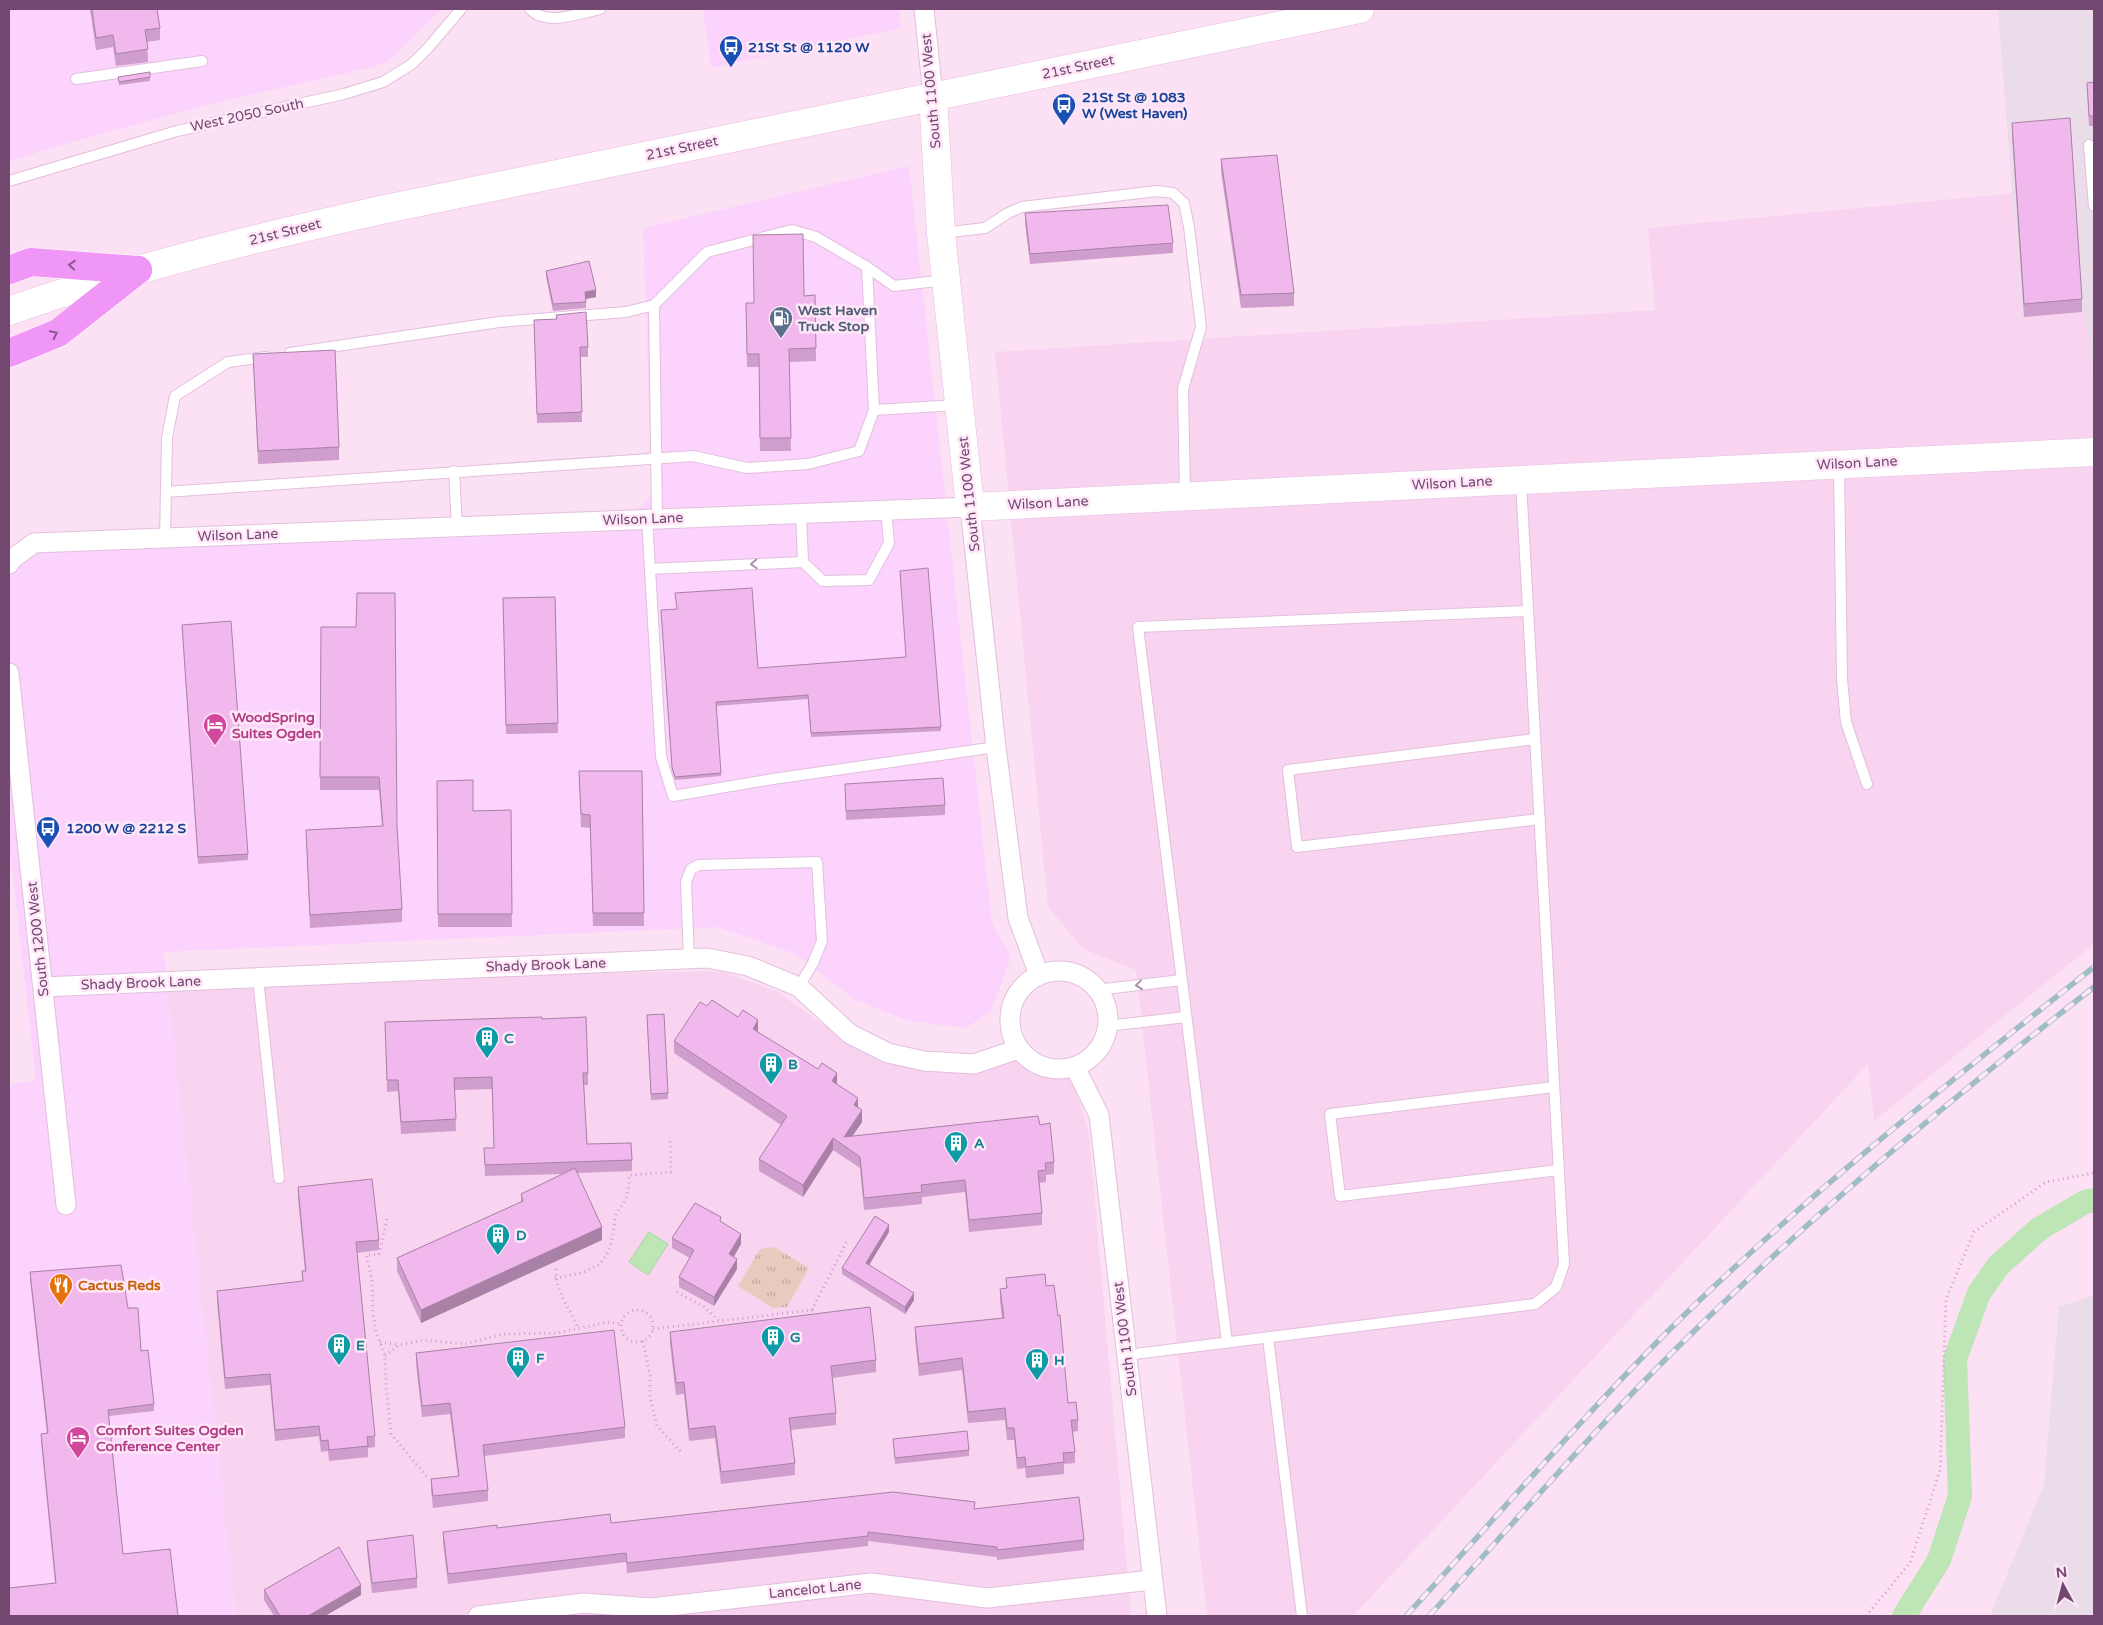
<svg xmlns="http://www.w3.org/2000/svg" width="2103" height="1625" font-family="'Varela Round',sans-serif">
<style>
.residential{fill:#f8d4f0}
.commercial{fill:#fbd3fc}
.industrial{fill:#eadce8}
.park{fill:url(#park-tufts)}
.water{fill:#bde5b5;stroke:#a5d69b}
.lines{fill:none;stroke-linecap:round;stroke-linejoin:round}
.canal{stroke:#bde5b5;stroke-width:24}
.lane-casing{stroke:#e2bfdd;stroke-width:12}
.street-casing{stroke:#e2bfdd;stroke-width:21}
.secondary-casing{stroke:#e7bce1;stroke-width:29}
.highway-casing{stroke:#fff;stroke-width:29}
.path{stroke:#d59bd2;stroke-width:3;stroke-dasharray:1 4;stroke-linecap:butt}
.lane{stroke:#fff;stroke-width:10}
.street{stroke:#fff;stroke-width:19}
.secondary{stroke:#fff;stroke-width:28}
.highway{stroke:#f096f6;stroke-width:28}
.rail-casing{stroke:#a0bcc4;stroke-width:5.5}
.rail{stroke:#ffe6f8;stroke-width:4;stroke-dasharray:11;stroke-linecap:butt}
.wall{fill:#cf9ecc}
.shaded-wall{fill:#a981a6}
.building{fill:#f1b8ed;stroke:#a981a6}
.oneway{stroke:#8b588c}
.oneway2{stroke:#aa91aa}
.labels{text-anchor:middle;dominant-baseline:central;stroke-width:5;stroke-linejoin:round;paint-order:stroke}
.transit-label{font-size:14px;font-weight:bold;fill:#164399;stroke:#ffe6f8;text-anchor:start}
.street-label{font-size:14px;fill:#724871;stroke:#ffe6f8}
.service-label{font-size:14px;font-weight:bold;fill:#4e5e75;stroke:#ffe6f8;text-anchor:start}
.hotel-label{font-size:14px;font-weight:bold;fill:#b23c85;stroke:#ffe6f8;text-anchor:start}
.culture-label{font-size:14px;font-weight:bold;fill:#0d838f;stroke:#ffe6f8;text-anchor:start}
.food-label{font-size:14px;font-weight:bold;fill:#c56008;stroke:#ffe6f8;text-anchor:start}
</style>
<defs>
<pattern id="park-tufts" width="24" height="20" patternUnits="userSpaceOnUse" patternTransform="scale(1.25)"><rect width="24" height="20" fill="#e9cabf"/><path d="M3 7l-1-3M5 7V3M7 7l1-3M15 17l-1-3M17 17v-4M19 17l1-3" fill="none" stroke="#c1a6a0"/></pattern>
</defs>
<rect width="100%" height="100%" fill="#fce0f4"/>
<g class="residential">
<polygon points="2016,193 2024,316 2085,312 2094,384 2094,944 1874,1121 1868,1064 1353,1616 1207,1616 1136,970 1083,949 1048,907 995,352 1655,310 1648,228"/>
<polygon points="720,971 776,991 841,1037 967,1066 1012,1050 1030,1071 1072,1079 1089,1133 1131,1616 236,1616 167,981"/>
</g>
<g class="commercial">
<polygon points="9,9 442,9 387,62 373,67 210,104 47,149 9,162"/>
<polygon points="703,9 899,9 901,28 711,68"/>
<polygon points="909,166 992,923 1011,957 991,1011 966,1028 909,1021 855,1000 796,954 717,927 164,952 236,1616 9,1616 9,1084 36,1081 9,842 9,553 617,532 652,494 643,228"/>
</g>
<g class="industrial">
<polygon points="1998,9 2094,9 2094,384 2085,313 2022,316"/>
<polygon points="2094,1295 2094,1616 1990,1616 2044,1484 2059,1307"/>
</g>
<polygon class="park" points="774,1247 809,1268 787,1307 773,1308 738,1286 760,1249"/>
<polygon class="water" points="649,1232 668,1244 648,1275 629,1262"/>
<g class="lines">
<polyline class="canal" points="1904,1616 1939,1560 1960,1496 1955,1359 1979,1293 1998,1266 2039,1229 2085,1202 2094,1200"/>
<g class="lane-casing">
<g id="lane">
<path d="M530 9C546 27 580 13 600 9"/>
<polyline points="76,79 202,61"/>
<polyline points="2089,145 2094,206"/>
<polyline points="9,181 177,131 344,94 383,82 412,64 428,48 461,9"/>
<polyline points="942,233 985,228 1008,213 1022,207 1157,191 1173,193 1184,203 1189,227 1201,327 1183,389 1185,496"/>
<polyline points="867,267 874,410"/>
<polyline points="654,305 657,518"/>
<polyline points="290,353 499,322 626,312 654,305 707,252 792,230 816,237 867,267 894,286 945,280"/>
<polyline points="1839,466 1842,679 1846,722 1867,784"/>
<polyline points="454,471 457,526"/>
<polyline points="166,492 693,456 747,468 808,464 859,451 874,410 957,405"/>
<polyline points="801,513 803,562 823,581 869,580 889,543 886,510"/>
<polyline points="647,518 661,757 673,796 773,779 996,747"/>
<polyline points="165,538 167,438 175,396 228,362 266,357"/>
<polyline points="650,569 803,562"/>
<polyline points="1535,739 1288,770 1297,847 1540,819"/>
<polyline points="689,959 686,882 691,869 699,865 817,862 822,941 813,963 799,987"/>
<polyline points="258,978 279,1178"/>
<polyline points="1097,990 1181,980"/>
<polyline points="1107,1026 1186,1017"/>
<polyline points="1554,1087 1330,1114 1340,1196 1559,1170"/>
<polyline points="1268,1338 1302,1616"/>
<polyline points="1227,1343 1138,627 1528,611"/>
<polyline points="1127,1355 1535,1304 1556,1287 1564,1264 1521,482"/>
</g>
</g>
<g class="street-casing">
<g id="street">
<polyline points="924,9 933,96"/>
<polyline points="9,564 12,559 34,543 970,507 996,747 1018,918 1039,975"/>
<polyline points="9,673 66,1205"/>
<circle cx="1059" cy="1020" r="49"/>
<polyline points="43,987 707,958 748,966 799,987 850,1034 888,1053 924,1061 974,1064 1018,1049"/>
<polyline points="1075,1067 1099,1115 1157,1616"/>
<polyline points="478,1616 584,1603 651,1608 871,1583 987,1598 1152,1580"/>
</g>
</g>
<g class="secondary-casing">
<g id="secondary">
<polyline points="933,96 941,233 970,507 2094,452"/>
<path d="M9 311C130 268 256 238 381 210L1360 9"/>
</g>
</g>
<g class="highway-casing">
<g id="highway">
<polyline points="9,270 31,262 138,270"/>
<polyline points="9,353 58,333 138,270"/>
</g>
</g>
<g class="path">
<polyline points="387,1219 379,1254 366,1255 372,1279 373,1313 376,1332 385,1356 386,1386 391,1434 428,1478"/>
<path d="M556 1269C555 1291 570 1309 578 1328"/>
<polyline points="555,1278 582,1273 600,1264 607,1254 611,1245 616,1214 626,1199 629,1186 629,1175 671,1172 670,1137"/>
<polyline points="677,1292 703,1306 719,1321"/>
<polyline points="812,1310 847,1241"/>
<circle cx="637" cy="1326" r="16"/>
<polyline points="653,1329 812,1310 814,1317"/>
<polyline points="643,1341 650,1376 650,1397 657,1426 681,1452"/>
<polyline points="380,1342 399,1345"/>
<polyline points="385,1356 399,1345 424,1340 465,1344 503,1334 558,1333 607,1322 621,1324"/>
<polyline points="1866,1616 1910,1563 1940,1470 1946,1299 1974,1232 2046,1182 2094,1173"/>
</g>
<use href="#lane" class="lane"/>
<use href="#street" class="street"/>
<use href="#secondary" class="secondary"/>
<use href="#highway" class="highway"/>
<g class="rail-casing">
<g id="rail">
<path d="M1406 1616C1493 1521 1577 1423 1667 1332 1800 1200 1948 1083 2094 967"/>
<path d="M1429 1616C1514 1523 1596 1427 1686 1339 1814 1213 1953 1097 2094 987"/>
</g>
</g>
<use href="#rail" class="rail"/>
</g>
<g class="wall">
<polygon points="90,9 157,9 160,28 160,40 147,42 148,62 116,66 113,47 96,50"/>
<polygon points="118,77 150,77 150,81 119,85"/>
<polygon points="2094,82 2094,126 2089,126 2087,83"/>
<polygon points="2012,123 2082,299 2082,312 2024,317 2012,136"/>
<polygon points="1221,159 1294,293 1294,306 1241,308 1221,172"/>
<polygon points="1025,213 1173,243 1173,253 1030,264 1025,223"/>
<polygon points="546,271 596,297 586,299 586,308 553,311 546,277"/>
<polygon points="815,295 816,361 789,362 791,451 760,451 759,367 747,367 746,303 754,303 804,296"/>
<polygon points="556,315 588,347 588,357 580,357 582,422 537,423 534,320 556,319"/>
<polygon points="253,354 339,447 339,460 258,464"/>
<polygon points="555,597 558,733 506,734 503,598"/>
<polygon points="661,610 758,668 941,727 941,731 811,737 808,699 716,706 721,776 675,780 672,770"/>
<polygon points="182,625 248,854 248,860 198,864"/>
<polygon points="321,627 356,627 397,826 402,909 402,922 310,928 306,830 382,826 379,790 320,790"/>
<polygon points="579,771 642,771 644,926 593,926 590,828 581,827"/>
<polygon points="437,781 473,811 511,810 512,927 438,927"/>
<polygon points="845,784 945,805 945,815 846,820"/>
<polygon points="707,1006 758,1032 837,1084 858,1107 862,1122 852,1136 1040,1125 1054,1162 1054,1174 1046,1175 1046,1182 1039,1183 1042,1213 1042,1225 969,1232 965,1192 922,1197 922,1204 864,1210 860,1168 833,1150 803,1197 759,1171 759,1159 781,1125 674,1053 674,1041"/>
<polygon points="542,1019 588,1073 588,1085 584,1085 587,1144 632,1160 632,1171 577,1173 602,1240 421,1323 397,1271 397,1258 521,1202 521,1194 564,1174 485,1176 484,1148 494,1148 492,1089 455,1090 456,1131 401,1134 398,1091 387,1092 385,1022"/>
<polygon points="647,1021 668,1093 668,1099 651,1100"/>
<polygon points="298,1187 379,1240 379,1250 357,1253 375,1436 375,1447 368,1448 368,1457 329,1461 328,1451 321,1452 319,1436 275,1441 270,1385 225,1389 217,1302 217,1291 302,1281 302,1271 305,1271 298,1198"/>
<polygon points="721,1222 741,1244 734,1257 737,1269 714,1306 679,1287 679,1277 690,1258 672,1248 672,1238"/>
<polygon points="889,1232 869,1265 914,1300 905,1314 842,1274 842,1268"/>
<polygon points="30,1272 128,1308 141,1351 154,1404 154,1411 109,1416 123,1554 55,1583 41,1441 41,1434 47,1434 30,1279"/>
<polygon points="1006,1278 1046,1286 1068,1403 1078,1420 1078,1431 1072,1432 1075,1452 1075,1463 1064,1464 1064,1474 1026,1478 1025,1468 1017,1469 1014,1440 1007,1440 1005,1420 968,1423 962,1370 919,1376 915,1338 915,1327 1002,1318 1000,1301 1000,1289 1006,1288"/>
<polygon points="670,1332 876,1360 876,1372 832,1378 836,1413 836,1425 791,1430 795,1463 795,1475 721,1484 715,1438 689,1441 684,1394 676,1395 670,1344"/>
<polygon points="416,1353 625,1427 625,1438 484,1456 488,1490 488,1501 433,1508 431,1490 431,1479 458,1476 450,1414 422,1417 416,1364"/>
<polygon points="893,1439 969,1450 969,1456 895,1464"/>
<polygon points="975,1509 1084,1540 1084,1550 997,1560 997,1557 868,1541 868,1546 627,1573 626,1562 448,1584 443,1542 443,1532 497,1528"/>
<polygon points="367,1541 417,1578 417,1588 372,1593 367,1551"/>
<polygon points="264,1590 361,1595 325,1616 274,1616 264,1600"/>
</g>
<g class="shaded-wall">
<polygon points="596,290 596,297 585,299 585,292"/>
<polygon points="758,1020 758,1032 753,1029"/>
<polygon points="837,1073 837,1085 832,1081"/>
<polygon points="858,1098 858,1110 854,1105"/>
<polygon points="862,1110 862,1122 845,1147 844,1137"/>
<polygon points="833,1138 833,1150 803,1197 803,1185"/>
<polygon points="889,1225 889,1232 866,1270 866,1263"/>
<polygon points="602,1227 602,1240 421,1323 421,1310"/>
<polygon points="741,1234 741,1244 729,1264 729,1254"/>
<polygon points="737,1259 737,1269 714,1306 714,1297"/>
<polygon points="914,1293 914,1300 905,1314 905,1307"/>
<polygon points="361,1585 361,1595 325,1616 308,1616"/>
</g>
<g class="building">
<polygon points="92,9 157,9 160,28 145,30 148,49 116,54 113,35 96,38"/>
<polygon points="150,72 150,77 119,82 118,77"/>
<polygon points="2094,82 2094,116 2089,116 2087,83"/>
<polygon points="2070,118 2082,299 2024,304 2012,123"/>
<polygon points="1277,155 1294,293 1241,295 1221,159"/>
<polygon points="1168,205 1173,243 1030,254 1025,213"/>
<polygon points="803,234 804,296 815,295 816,348 789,349 791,438 760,438 759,354 747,354 746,303 754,303 753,235"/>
<polygon points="589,261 596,290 585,292 586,302 553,304 546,271"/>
<polygon points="586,312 588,347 580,347 582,412 537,414 534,320 557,319 556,315"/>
<polygon points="335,350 339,447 258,451 253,354"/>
<polygon points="928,568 941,727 811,733 808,695 716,702 721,773 675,777 672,767 661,610 677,609 675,593 752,588 758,668 906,657 900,571"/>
<polygon points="357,593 395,593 397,826 402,909 310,915 306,830 383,826 379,777 320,777 321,627 356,627"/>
<polygon points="555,597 558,723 506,725 503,598"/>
<polygon points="231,621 248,854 198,857 182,625"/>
<polygon points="579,771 642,771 644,913 593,913 590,815 581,814"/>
<polygon points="943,778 945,805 846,811 845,784"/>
<polygon points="473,780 473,811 511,810 512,914 438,914 437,781"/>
<polygon points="712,1000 738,1017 743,1010 758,1020 753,1029 818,1069 822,1063 837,1073 832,1081 858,1098 854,1105 862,1110 844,1137 1038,1116 1040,1125 1050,1123 1054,1162 1045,1163 1046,1170 1038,1171 1042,1213 969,1220 965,1180 921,1185 922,1192 864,1198 860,1157 833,1138 803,1185 759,1159 787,1116 674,1041 700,1002 707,1006"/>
<polygon points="664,1014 668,1093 651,1094 647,1015"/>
<polygon points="542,1017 542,1019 586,1017 588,1073 583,1073 587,1144 631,1143 632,1160 485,1165 484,1148 494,1148 492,1077 454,1078 456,1119 401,1122 398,1080 387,1080 385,1022"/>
<polygon points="575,1168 602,1227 421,1310 397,1258 523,1201 521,1194"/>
<polygon points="372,1179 379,1240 356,1242 375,1436 367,1437 368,1446 329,1450 328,1440 321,1441 319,1426 275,1430 270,1374 225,1378 217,1291 303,1281 302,1271 306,1271 298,1187"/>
<polygon points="695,1203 721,1217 720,1221 741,1234 729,1254 737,1259 714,1297 679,1277 694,1250 672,1238"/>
<polygon points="875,1216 889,1225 866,1263 914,1293 905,1307 842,1268"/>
<polygon points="121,1265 128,1308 138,1308 141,1351 148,1350 154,1404 108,1410 123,1554 170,1549 178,1616 9,1616 9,1588 56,1583 41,1434 48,1433 30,1272"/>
<polygon points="1045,1274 1046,1286 1054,1285 1058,1316 1060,1315 1068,1403 1076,1402 1078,1420 1071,1420 1075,1452 1063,1453 1064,1462 1026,1467 1025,1457 1017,1458 1014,1428 1007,1428 1005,1408 968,1412 962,1358 919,1364 915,1327 1004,1318 1000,1289 1007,1288 1006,1278"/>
<polygon points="870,1307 876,1360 831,1366 836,1413 789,1418 795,1463 721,1472 715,1426 689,1429 684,1382 676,1383 670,1332"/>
<polygon points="614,1330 625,1427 483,1445 488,1490 433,1496 431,1479 459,1476 450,1403 422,1406 416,1353"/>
<polygon points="967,1431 969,1450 895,1458 893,1439"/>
<polygon points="893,1492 975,1502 974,1509 1079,1497 1084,1540 997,1550 997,1547 868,1532 868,1536 627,1563 626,1553 448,1574 443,1532 497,1525 497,1528 610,1514 611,1523"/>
<polygon points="413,1535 417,1578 372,1583 367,1541"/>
<polygon points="339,1547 361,1585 308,1616 280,1616 264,1590"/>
</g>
<defs><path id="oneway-chevron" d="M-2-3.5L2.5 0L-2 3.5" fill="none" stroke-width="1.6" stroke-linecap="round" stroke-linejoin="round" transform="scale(1.25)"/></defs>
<g class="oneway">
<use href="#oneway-chevron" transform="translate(72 265) rotate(-176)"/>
<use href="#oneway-chevron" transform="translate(54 334) rotate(-26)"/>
</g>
<g class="oneway2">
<use href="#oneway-chevron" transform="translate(754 564) rotate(177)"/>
<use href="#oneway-chevron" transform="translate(1139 985) rotate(173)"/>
</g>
<defs>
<g id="bus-pin" transform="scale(1.25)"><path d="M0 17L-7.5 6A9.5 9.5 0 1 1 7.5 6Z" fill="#1a4fb4" stroke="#ffe6f8"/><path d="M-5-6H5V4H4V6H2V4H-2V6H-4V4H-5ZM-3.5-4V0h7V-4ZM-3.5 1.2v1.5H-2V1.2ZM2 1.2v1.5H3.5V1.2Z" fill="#fff"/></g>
<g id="fuel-pin" transform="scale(1.25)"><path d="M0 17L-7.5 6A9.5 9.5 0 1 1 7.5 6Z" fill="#5c6f8a" stroke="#ffe6f8"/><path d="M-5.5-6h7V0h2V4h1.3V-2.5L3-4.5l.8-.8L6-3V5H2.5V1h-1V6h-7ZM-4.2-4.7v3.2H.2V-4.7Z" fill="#fff"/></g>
<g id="hotel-pin" transform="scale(1.25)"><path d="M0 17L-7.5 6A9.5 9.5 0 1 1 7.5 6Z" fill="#d1479c" stroke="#ffe6f8"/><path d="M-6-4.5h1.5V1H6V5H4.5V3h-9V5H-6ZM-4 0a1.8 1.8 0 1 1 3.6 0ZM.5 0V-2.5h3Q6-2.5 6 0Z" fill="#fff"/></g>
<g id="building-pin" transform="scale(1.25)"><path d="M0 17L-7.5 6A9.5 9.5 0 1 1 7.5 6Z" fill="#0f9aa8" stroke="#ffe6f8"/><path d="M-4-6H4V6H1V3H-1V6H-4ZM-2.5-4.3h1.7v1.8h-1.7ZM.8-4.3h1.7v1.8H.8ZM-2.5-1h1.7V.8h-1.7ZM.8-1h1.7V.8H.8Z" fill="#fff"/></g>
<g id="restaurant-pin" transform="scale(1.25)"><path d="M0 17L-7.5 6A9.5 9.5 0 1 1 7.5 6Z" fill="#e8710a" stroke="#ffe6f8"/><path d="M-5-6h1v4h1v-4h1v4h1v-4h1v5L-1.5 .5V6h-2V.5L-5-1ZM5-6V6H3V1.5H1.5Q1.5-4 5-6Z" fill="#fff"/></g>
</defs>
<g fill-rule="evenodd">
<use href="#bus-pin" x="731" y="47"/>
<use href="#bus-pin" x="1064" y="105"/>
<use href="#fuel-pin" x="781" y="318"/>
<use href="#hotel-pin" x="215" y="725"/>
<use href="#bus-pin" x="48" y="828"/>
<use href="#building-pin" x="487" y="1038"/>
<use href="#building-pin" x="771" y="1064"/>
<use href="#building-pin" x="956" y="1143"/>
<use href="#building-pin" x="498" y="1235"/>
<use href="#restaurant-pin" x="61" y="1285"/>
<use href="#building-pin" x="773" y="1337"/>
<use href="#building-pin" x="339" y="1345"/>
<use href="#building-pin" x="518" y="1358"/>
<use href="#building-pin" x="1037" y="1360"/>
<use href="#hotel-pin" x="78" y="1438"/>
</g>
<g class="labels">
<g class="transit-label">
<text x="748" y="47">21St St @ 1120 W</text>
<text x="1082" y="97">21St St @ 1083<tspan x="1082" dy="16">W (West Haven)</tspan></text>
<text x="66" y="828">1200 W @ 2212 S</text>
</g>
<g class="street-label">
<text transform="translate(1078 67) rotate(-12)">21st Street</text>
<text transform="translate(931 91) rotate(-95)">South 1100 West</text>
<text transform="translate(247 115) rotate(-12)">West 2050 South</text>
<text transform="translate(682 148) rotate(-12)">21st Street</text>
<text transform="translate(285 232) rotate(-14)">21st Street</text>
<text transform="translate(1857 463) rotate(-3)">Wilson Lane</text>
<text transform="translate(1452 483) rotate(-3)">Wilson Lane</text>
<text transform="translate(969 494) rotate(-96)">South 1100 West</text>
<text transform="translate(1048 503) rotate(-3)">Wilson Lane</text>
<text transform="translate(643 519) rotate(-2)">Wilson Lane</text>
<text transform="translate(238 535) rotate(-2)">Wilson Lane</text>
<text transform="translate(38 939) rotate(-96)">South 1200 West</text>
<text transform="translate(546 965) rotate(-2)">Shady Brook Lane</text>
<text transform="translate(141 983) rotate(-2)">Shady Brook Lane</text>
<text transform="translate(1125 1339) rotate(-97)">South 1100 West</text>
<text transform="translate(815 1589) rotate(-6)">Lancelot Lane</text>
</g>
<g class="service-label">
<text x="798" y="310">West Haven<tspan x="798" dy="16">Truck Stop</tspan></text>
</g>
<g class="hotel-label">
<text x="232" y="717">WoodSpring<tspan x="232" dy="16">Suites Ogden</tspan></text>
<text x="96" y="1430">Comfort Suites Ogden<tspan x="96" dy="16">Conference Center</tspan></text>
</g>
<g class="culture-label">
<text x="504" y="1038">C</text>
<text x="788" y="1064">B</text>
<text x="974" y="1143">A</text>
<text x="516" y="1235">D</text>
<text x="790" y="1337">G</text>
<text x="356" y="1345">E</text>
<text x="536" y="1358">F</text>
<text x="1054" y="1360">H</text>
</g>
<g class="food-label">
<text x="78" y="1285">Cactus Reds</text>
</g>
</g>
<rect width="2103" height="1625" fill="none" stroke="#724871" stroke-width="20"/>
<g transform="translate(2063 1585) rotate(353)" stroke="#ffe6f8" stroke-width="4" paint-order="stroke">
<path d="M0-4L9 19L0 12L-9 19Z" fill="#724871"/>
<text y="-8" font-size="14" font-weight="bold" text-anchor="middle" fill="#724871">N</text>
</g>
</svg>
